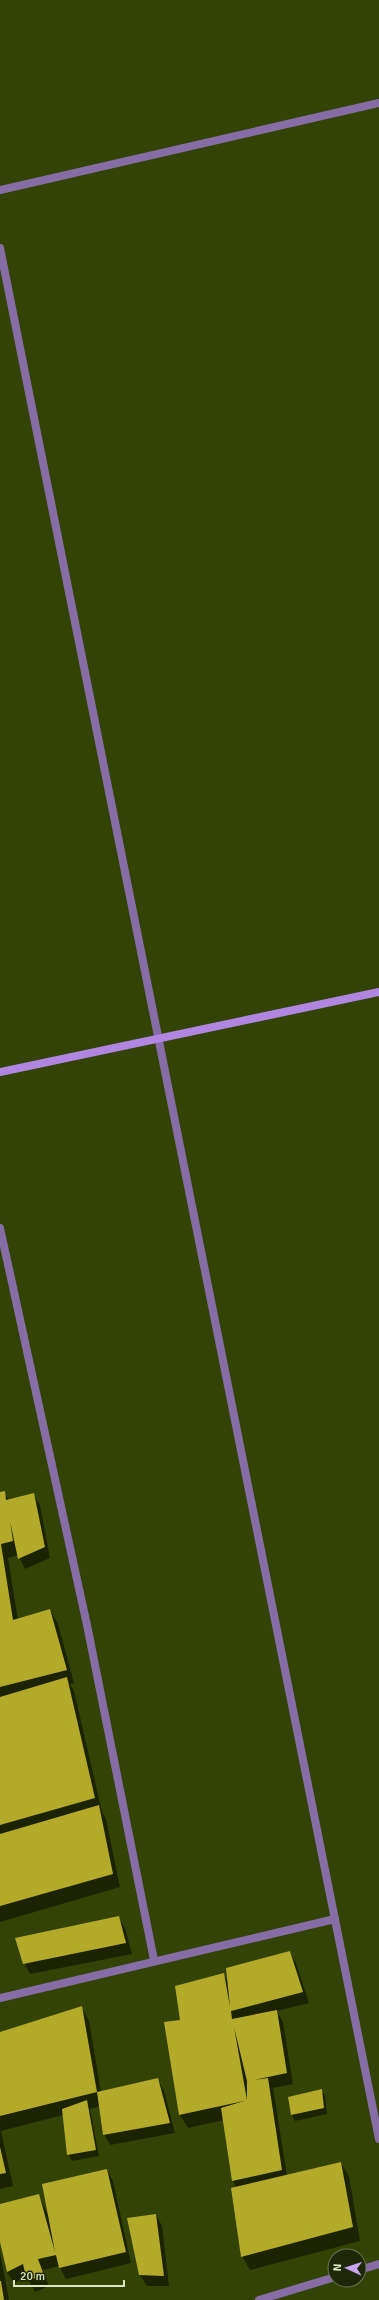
<svg xmlns="http://www.w3.org/2000/svg" width="379" height="2300" font-family="Signika,sans-serif">
<style>
.shadow{fill:#0007}
.building{fill:#b4aa2a;fill-rule:evenodd}
.lines{fill:none;stroke-linecap:round;stroke-linejoin:round}
.street{stroke:#876da6;stroke-width:8}
.secondary{stroke:#b086e1;stroke-width:8}
</style>
<rect width="100%" height="100%" fill="#334306"/>
<g class="shadow">
<polygon points="0,1493 4,1493 9,1500 33,1494 40,1505 50,1558 25,1569 18,1555 8,1558 18,1620 50,1610 58,1624 74,1683 70,1684 74,1691 102,1812 106,1819 120,1887 0,1922"/>
<polygon points="118,1917 125,1928 132,1954 30,1974 24,1963"/>
<polygon points="290,1952 296,1963 309,2003 277,2011 283,2022 293,2084 273,2088 287,2176 341,2163 349,2176 360,2241 250,2270 242,2256 236,2187 233,2181 224,2120 188,2128 180,2115 165,2023 181,2021 223,1974 229,1984"/>
<polygon points="81,2007 89,2021 101,2092 158,2080 164,2091 175,2133 110,2145 104,2134 100,2106 90,2109 99,2156 72,2161 68,2154 63,2115 1,2131 13,2186 0,2189 0,2033"/>
<polygon points="322,2090 325,2096 327,2114 295,2121 292,2115 289,2098"/>
<polygon points="107,2170 113,2181 131,2263 66,2279 59,2266 43,2270 49,2286 35,2292 27,2276 14,2283 7,2272 0,2237 0,2205 38,2195 50,2218"/>
<polygon points="156,2215 162,2226 169,2286 147,2286 140,2275"/>
<polygon points="0,2252 9,2300 0,2300"/>
</g>
<g class="building">
<polygon points="5,1491 6,1500 34,1493 45,1547 18,1559 10,1521 13,1541 1,1544 13,1620 50,1609 67,1670 0,1687 0,1492"/>
<polygon points="67,1677 95,1798 0,1825 0,1697"/>
<polygon points="99,1805 113,1874 0,1906 0,1834"/>
<polygon points="119,1916 126,1943 23,1964 15,1938"/>
<path d="M290 1951 303 1992 231 2011 232 2019 277 2010 287 2073 254 2080 268 2078 282 2170 232 2181 221 2108 244 2101 179 2115 164 2022 180 2020 175 1986 224 1973 230 2007 226 1968ZM234 2027 247 2081V2100Z"/>
<polygon points="82,2006 97,2092 0,2116 0,2032"/>
<polygon points="158,2078 170,2123 103,2135 97,2092"/>
<polygon points="322,2089 324,2108 291,2115 288,2097"/>
<polygon points="87,2100 96,2150 67,2155 62,2109"/>
<polygon points="0,2147 6,2173 0,2174"/>
<polygon points="341,2162 353,2227 241,2257 231,2188"/>
<polygon points="107,2169 126,2252 59,2268 56,2255 38,2259 44,2275 27,2281 23,2264 7,2272 0,2242 0,2204 39,2194 55,2252 42,2184"/>
<polygon points="156,2214 164,2276 139,2275 127,2218"/>
<polygon points="0,2281 1,2281 4,2300 0,2300"/>
</g>
<g class="lines">
<g class="street">
<polyline points="0,190 379,103"/>
<polyline points="0,248 379,2139"/>
<polyline points="0,1228 87,1625 154,1960"/>
<polyline points="0,1998 335,1919"/>
<polyline points="359,2270 379,2264"/>
<polyline points="259,2300 335,2277"/>
</g>
<polyline class="secondary" points="0,1072 379,992"/>
</g>
<g transform="translate(347 2268) rotate(273)"><circle r="19" fill="#1e2708" stroke="#687452"/>
<path d="M0-3L7 15L0 10L-7 15Z" fill="#c7a6ef"/>
<text y="-6" font-size="11" font-weight="bold" text-anchor="middle" fill="#d8e7c1">N</text>
</g>
<path d="M14 2280v6h110v-6" fill="none" stroke="#d8e7c1" stroke-width="2"/>
<text x="20" y="2280" font-size="12" fill="#d8e7c1" stroke="#1e2708" stroke-width="3" paint-order="stroke">20 m</text>
</svg>
